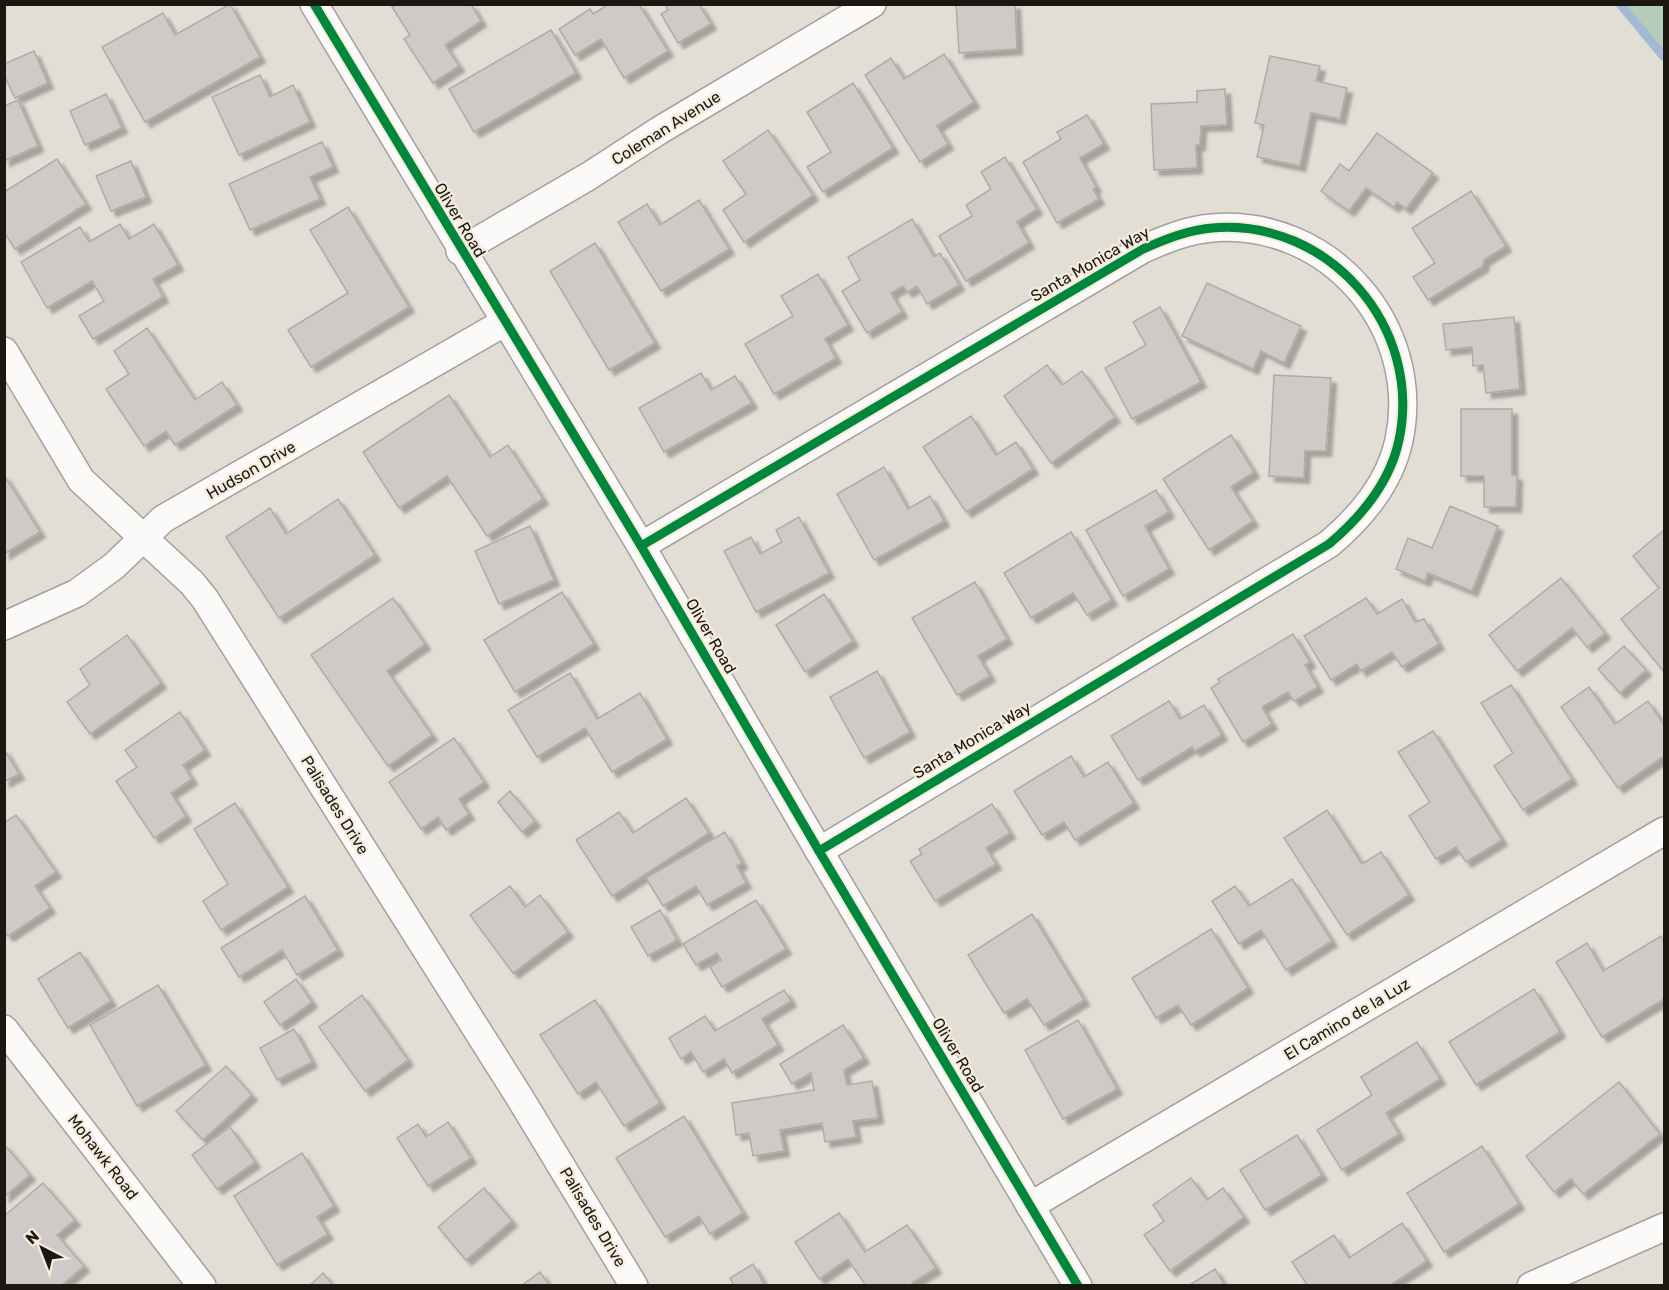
<svg xmlns="http://www.w3.org/2000/svg" width="1669" height="1290" font-family="Rubik,sans-serif">
<style>
.green{fill:#b6ccbb}
.lines{fill:none;stroke-linecap:round;stroke-linejoin:round}
.stream{stroke:#a3bbd2;stroke-width:9}
.building{fill:#cfc9c7;stroke:#afaba8;stroke-width:1.5;filter:url(#shadow)}
.minor-casing{stroke:#a4a09a;stroke-width:30}
.minor{stroke:#fbfaf9;stroke-width:27}
.cycleway-casing{stroke:#f6ecdc;stroke-width:13}
.cycleway{stroke:#00873e;stroke-width:9}
.labels{text-anchor:middle;dominant-baseline:central;stroke-width:4.5;stroke-linejoin:round;paint-order:stroke}
.street-label{font-size:16px;fill:#1b1812;stroke:#f6ecdc}
</style>
<defs>
<filter id="shadow"><feDropShadow dx="5.5" dy="5.5" stdDeviation="1.5" flood-color="#0004"/></filter>
</defs>
<rect width="100%" height="100%" fill="#e2ded5"/>
<polygon class="green" points="1620,5 1664,5 1664,57"/>
<g class="lines">
<polyline class="stream" points="1620,4 1664,57"/>
</g>
<g class="building">
<polygon points="230,4 260,57 145,122 102,47 163,13 175,35"/>
<polygon points="397,4 471,4 481,21 445,45 459,66 433,83 404,39 410,35 392,7"/>
<polygon points="609,4 639,4 668,51 624,78 601,39 575,55 559,29 590,9 593,14"/>
<polygon points="665,4 699,4 711,24 678,43 661,14 668,10"/>
<polygon points="956,4 1015,4 1017,49 959,53"/>
<polygon points="551,30 576,73 474,132 449,89"/>
<polygon points="34,51 48,83 15,98 4,75 4,64"/>
<polygon points="944,54 974,102 937,126 948,144 920,162 865,75 891,58 904,79"/>
<polygon points="1270,56 1320,66 1316,81 1347,88 1340,119 1311,113 1300,166 1257,157 1264,125 1255,123"/>
<polygon points="260,75 270,97 293,85 310,122 239,155 212,97"/>
<polygon points="853,83 893,148 823,192 807,167 831,152 807,112"/>
<polygon points="1225,89 1227,125 1201,126 1200,145 1196,145 1197,168 1154,170 1151,104 1197,102 1197,91"/>
<polygon points="106,94 122,128 85,145 70,111"/>
<polygon points="18,100 38,146 4,161 4,106"/>
<polygon points="1087,115 1104,144 1080,158 1096,187 1093,189 1099,199 1057,223 1023,162 1061,139 1057,132"/>
<polygon points="768,130 813,195 744,242 723,210 746,194 723,161"/>
<polygon points="1377,133 1433,173 1406,209 1397,202 1394,207 1366,188 1349,211 1321,191 1340,164 1349,171"/>
<polygon points="322,142 333,167 310,177 320,199 250,230 229,184"/>
<polygon points="1005,157 1037,209 1017,222 1029,243 966,281 939,236 972,216 966,205 991,189 981,172"/>
<polygon points="57,159 86,204 15,249 4,232 4,192"/>
<polygon points="131,161 146,197 111,211 96,176"/>
<polygon points="1471,191 1506,246 1484,260 1483,266 1428,300 1413,277 1435,263 1412,228"/>
<polygon points="699,200 729,249 661,291 618,222 647,204 660,225"/>
<polygon points="348,207 409,307 311,367 288,330 348,293 310,230"/>
<polygon points="912,219 934,257 940,253 959,285 927,304 917,286 907,292 903,286 891,293 902,312 867,333 842,291 860,280 848,257"/>
<polygon points="120,224 129,239 154,224 178,265 153,279 163,297 93,339 79,316 104,301 92,281 47,308 21,262 80,227 89,242"/>
<polygon points="595,243 655,343 609,370 550,271"/>
<polygon points="818,274 848,325 825,339 836,358 774,394 745,344 793,316 781,296"/>
<polygon points="1207,283 1301,326 1284,363 1261,351 1253,369 1182,336"/>
<polygon points="1160,307 1201,382 1132,419 1105,368 1146,345 1133,322"/>
<polygon points="1514,317 1520,389 1486,393 1483,365 1473,366 1472,347 1446,350 1443,324"/>
<polygon points="147,328 195,400 222,382 237,405 175,445 166,431 144,446 106,389 129,374 114,351"/>
<polygon points="1047,365 1062,385 1082,371 1115,417 1051,463 1004,396"/>
<polygon points="701,373 711,390 735,376 752,403 664,452 639,408"/>
<polygon points="1274,375 1331,378 1326,451 1305,451 1304,478 1269,476"/>
<polygon points="449,395 490,457 508,445 543,499 487,536 447,476 399,508 363,452"/>
<polygon points="1461,409 1512,409 1512,475 1517,475 1516,507 1484,507 1484,476 1461,476"/>
<polygon points="971,416 996,455 1016,442 1033,469 966,512 923,447"/>
<polygon points="1231,435 1254,472 1231,487 1253,521 1209,550 1163,479"/>
<polygon points="884,467 908,509 930,496 944,521 874,560 837,494"/>
<polygon points="4,475 40,532 4,554"/>
<polygon points="1156,490 1169,512 1145,526 1169,569 1123,596 1086,530"/>
<polygon points="338,499 375,555 279,618 226,537 270,508 286,534"/>
<polygon points="1450,506 1498,526 1472,591 1428,573 1425,581 1396,569 1408,538 1432,548"/>
<polygon points="799,517 829,573 756,612 724,551 751,537 760,554 782,542 776,530"/>
<polygon points="530,526 554,580 499,604 475,551"/>
<polygon points="1664,530 1664,672 1621,619 1659,588 1633,556"/>
<polygon points="1071,532 1112,600 1087,615 1073,593 1031,618 1004,573"/>
<polygon points="1561,578 1605,633 1587,647 1572,628 1517,671 1489,635"/>
<polygon points="975,582 1007,639 978,656 990,676 957,695 912,618"/>
<polygon points="562,592 594,644 515,692 484,640"/>
<polygon points="824,594 853,641 805,672 776,625"/>
<polygon points="393,598 425,644 387,671 432,735 388,766 311,655"/>
<polygon points="1366,598 1377,614 1402,599 1415,622 1424,619 1439,644 1402,667 1392,652 1361,671 1357,664 1331,680 1304,636"/>
<polygon points="1293,634 1310,662 1305,665 1318,687 1294,701 1288,692 1262,707 1272,724 1243,742 1211,688 1220,682 1218,679"/>
<polygon points="127,635 161,683 90,734 67,702 90,685 80,669"/>
<polygon points="1624,646 1646,670 1620,693 1598,669"/>
<polygon points="877,671 910,732 864,758 830,697"/>
<polygon points="570,673 597,719 640,693 667,739 612,772 585,728 537,757 508,710"/>
<polygon points="1511,685 1572,779 1523,810 1494,766 1513,753 1481,703"/>
<polygon points="1589,687 1615,724 1648,701 1664,725 1664,756 1618,788 1561,707"/>
<polygon points="1169,701 1180,719 1204,705 1222,735 1195,751 1192,747 1138,780 1111,736"/>
<polygon points="180,712 205,750 183,765 192,779 171,793 186,816 154,838 116,781 137,767 125,750"/>
<polygon points="1433,731 1502,840 1466,862 1456,847 1436,859 1409,816 1430,802 1398,752"/>
<polygon points="454,738 484,782 459,799 469,814 446,830 438,817 421,829 389,782"/>
<polygon points="4,749 19,774 4,782"/>
<polygon points="1071,756 1084,777 1108,762 1134,803 1075,840 1064,822 1042,835 1014,791"/>
<polygon points="510,791 535,821 522,832 498,802"/>
<polygon points="686,798 709,833 612,896 576,840 619,812 633,833"/>
<polygon points="235,803 288,887 221,930 203,901 228,884 194,829"/>
<polygon points="992,804 1010,833 986,848 996,864 935,901 910,861 922,854 919,849"/>
<polygon points="1327,810 1362,864 1381,852 1409,895 1347,935 1284,838"/>
<polygon points="16,815 56,872 35,886 50,908 8,936 4,931 4,823"/>
<polygon points="725,832 742,863 737,866 746,883 707,905 696,886 663,906 646,878"/>
<polygon points="1292,879 1332,941 1286,970 1261,930 1239,944 1212,901 1235,886 1249,906"/>
<polygon points="510,886 525,907 540,895 568,932 513,973 470,915"/>
<polygon points="305,896 338,950 297,975 282,950 239,977 221,948"/>
<polygon points="756,900 786,949 722,987 710,967 721,960 717,953 696,965 683,944"/>
<polygon points="660,910 677,940 648,956 631,927"/>
<polygon points="1032,914 1084,1000 1044,1025 1027,999 1004,1013 968,955"/>
<polygon points="1211,929 1248,988 1191,1025 1178,1005 1156,1018 1132,978"/>
<polygon points="1661,936 1664,942 1664,999 1602,1037 1556,962 1587,943 1603,971"/>
<polygon points="80,952 111,1001 68,1028 38,979"/>
<polygon points="296,979 312,1002 280,1025 264,1002"/>
<polygon points="158,985 206,1065 137,1106 90,1025"/>
<polygon points="1534,989 1560,1032 1476,1085 1449,1042"/>
<polygon points="784,990 791,1001 762,1019 778,1045 732,1073 724,1059 703,1072 691,1052 681,1059 669,1038 705,1016 715,1031"/>
<polygon points="362,995 408,1060 365,1091 319,1027"/>
<polygon points="595,1000 660,1103 624,1126 596,1082 578,1094 540,1035"/>
<polygon points="1078,1020 1117,1089 1063,1119 1025,1050"/>
<polygon points="843,1025 864,1058 844,1070 847,1085 872,1081 878,1118 853,1121 856,1137 825,1142 822,1123 780,1130 784,1151 753,1156 749,1133 736,1135 732,1103 814,1090 811,1073 792,1084 780,1064"/>
<polygon points="294,1029 312,1062 277,1080 260,1048"/>
<polygon points="1417,1042 1440,1079 1386,1113 1399,1134 1342,1170 1317,1130 1372,1095 1361,1077"/>
<polygon points="226,1066 252,1095 203,1140 176,1111"/>
<polygon points="1619,1082 1660,1134 1583,1194 1571,1179 1554,1192 1526,1156"/>
<polygon points="684,1116 743,1213 710,1234 699,1216 665,1237 616,1158"/>
<polygon points="448,1122 471,1158 428,1186 397,1138 418,1124 426,1137"/>
<polygon points="230,1127 255,1162 217,1189 192,1155"/>
<polygon points="1297,1135 1322,1175 1265,1210 1240,1170"/>
<polygon points="4,1144 30,1175 4,1197"/>
<polygon points="1482,1146 1519,1204 1444,1252 1407,1193"/>
<polygon points="302,1153 334,1206 317,1217 328,1234 277,1265 234,1196"/>
<polygon points="1191,1178 1207,1200 1223,1188 1244,1217 1170,1271 1144,1235 1164,1221 1153,1205"/>
<polygon points="43,1183 75,1220 57,1235 84,1266 61,1286 4,1286 4,1216"/>
<polygon points="484,1188 512,1221 466,1260 438,1227"/>
<polygon points="839,1213 865,1252 907,1225 936,1268 912,1283 914,1286 866,1286 848,1259 819,1279 795,1242"/>
<polygon points="1402,1223 1427,1261 1389,1286 1308,1286 1292,1262 1334,1235 1349,1258"/>
<polygon points="753,1264 765,1286 734,1286 730,1278"/>
<polygon points="1215,1269 1225,1286 1188,1286"/>
<polygon points="540,1272 550,1286 521,1286"/>
<polygon points="323,1273 334,1286 309,1286"/>
</g>
<g class="lines">
<g class="minor-casing">
<g id="minor">
<polyline points="314,4 641,546 819,851 1078,1286"/>
<polyline points="460,251 589,176 660,130 872,4"/>
<polyline points="4,351 81,480 192,583 205,599 520,1098 634,1286"/>
<path d="M641 546 1143 249C1166 239 1188 230 1212 228 1329 218 1423 327 1399 440 1390 483 1361 517 1329 544L819 851"/>
<polyline points="4,626 77,593 114,566 163,519 505,322"/>
<polyline points="4,1029 202,1286"/>
<polyline points="1030,1206 1664,831"/>
<polyline points="1531,1286 1664,1227"/>
</g>
</g>
<use href="#minor" class="minor"/>
<g class="cycleway-casing">
<g id="cycleway">
<polyline points="314,4 641,546 819,851 1078,1286"/>
<path d="M641 546 1143 249C1166 239 1188 230 1212 228 1329 218 1423 327 1399 440 1390 483 1361 517 1329 544L819 851"/>
</g>
</g>
<use href="#cycleway" class="cycleway"/>
</g>
<g class="labels">
<g class="street-label">
<text transform="translate(666 128) rotate(-32)">Coleman Avenue</text>
<text transform="translate(460 220) rotate(59)">Oliver Road</text>
<text transform="translate(1090 264) rotate(-30)">Santa Monica Way</text>
<text transform="translate(251 470) rotate(-30)">Hudson Drive</text>
<text transform="translate(711 636) rotate(60)">Oliver Road</text>
<text transform="translate(972 740) rotate(-31)">Santa Monica Way</text>
<text transform="translate(335 805) rotate(58)">Palisades Drive</text>
<text transform="translate(1347 1019) rotate(-31)">El Camino de la Luz</text>
<text transform="translate(958 1055) rotate(59)">Oliver Road</text>
<text transform="translate(103 1157) rotate(52)">Mohawk Road</text>
<text transform="translate(593 1217) rotate(59)">Palisades Drive</text>
</g>
</g>
<rect width="1669" height="1290" fill="none" stroke="#1b1812" stroke-width="12"/>
<g transform="translate(42 1248) rotate(318)" stroke="#f6ecdc" stroke-width="4.5" paint-order="stroke">
<path d="M0-4.5L10 22L0 15L-10 22Z" fill="#1b1812"/>
<text y="-9" font-size="16" font-weight="bold" text-anchor="middle" fill="#1b1812">N</text>
</g>
</svg>
